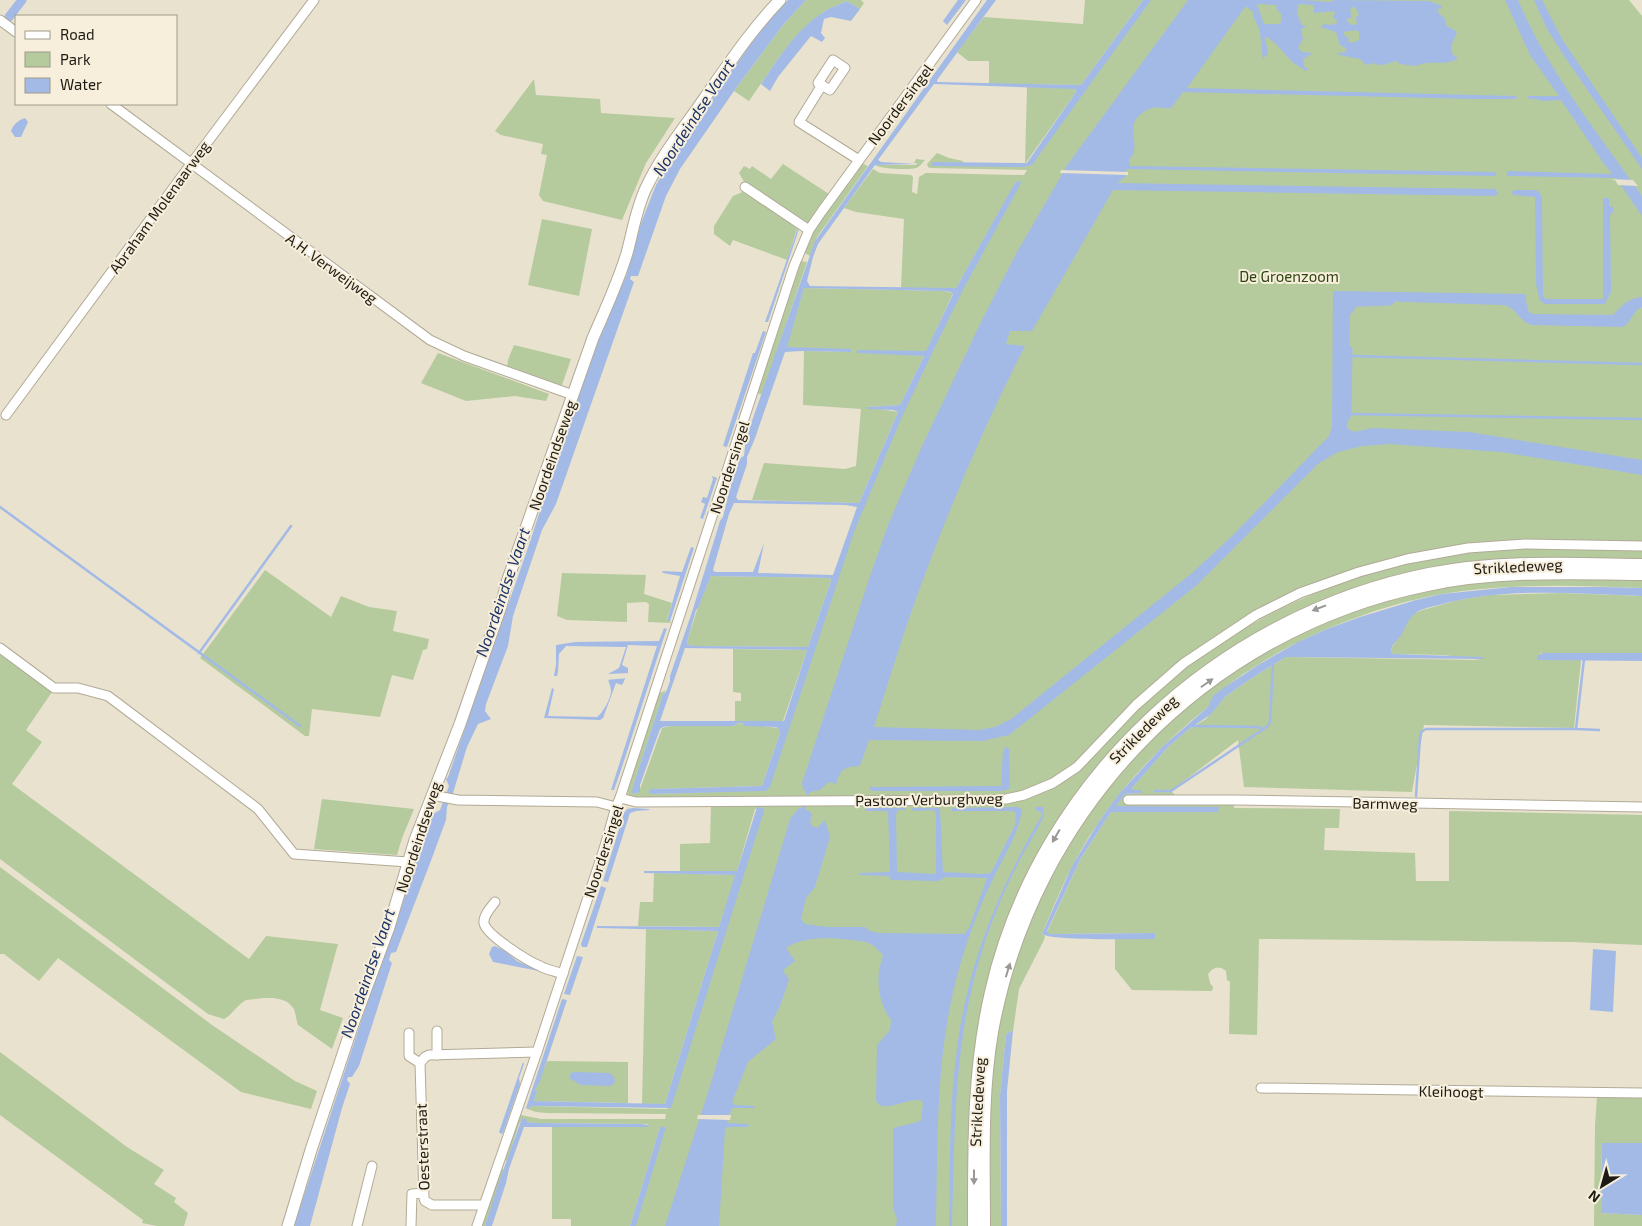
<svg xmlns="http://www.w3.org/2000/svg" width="1642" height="1226" font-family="'Exo 2',sans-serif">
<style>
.green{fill:#b5cb9e}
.water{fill:#a3bae7;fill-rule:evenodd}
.pier{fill:#e9e2ce}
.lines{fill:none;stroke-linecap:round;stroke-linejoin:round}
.stream{stroke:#a3bae7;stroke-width:2.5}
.canal{stroke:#a3bae7;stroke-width:9}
.street-casing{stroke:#b1aa97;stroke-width:11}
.secondary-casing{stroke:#b1aa97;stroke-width:13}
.primary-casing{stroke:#b1aa97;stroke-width:14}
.street{stroke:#fff;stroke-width:9}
.secondary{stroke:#fff;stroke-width:11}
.primary{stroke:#fff;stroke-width:12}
.oneway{fill:#999895}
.labels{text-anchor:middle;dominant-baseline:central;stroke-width:4;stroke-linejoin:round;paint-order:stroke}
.street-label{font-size:15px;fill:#1d1a13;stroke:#f7efdb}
.park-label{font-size:15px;fill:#2e4311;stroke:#f7efdb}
.water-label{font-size:16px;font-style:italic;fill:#1a3268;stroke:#f7efdb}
</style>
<rect width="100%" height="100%" fill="#e9e2ce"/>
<g class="green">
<polygon points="806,0 861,0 864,3 860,9 847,1 823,12 794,39 780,56 749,101 734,91 783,25"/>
<polygon points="1085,0 1143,0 1081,85 989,84 989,61 968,61 957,52 984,17 1083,24"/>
<path d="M1148 0H1629L1642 16V542L1475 544 1318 584 1191 654 1119 727C1146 701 1174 674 1205 653 1293 593 1396 556 1502 549 1548 546 1595 549 1642 550V563L1517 562 1255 637 1049 841 972 1108 968 1136V1170L971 1196V1226H633L662 1127H660L630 1226H571V1219H552V1127H647L648 1124 536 1123 527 1122 523 1118 519 1124 507 1162 504 1156 518 1117 521 1115 541 1119H665L666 1114 547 1113 536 1112 524 1108 529 1109 531 1106 667 1109 762 808 755 809 737 871H680V844L710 843 711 805 765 797 639 799 628 795 627 791 636 758 639 756 642 748 640 745 657 694 667 690 663 694 633 786V794L639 792 662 728 670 726H733L738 723 778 728 780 733 762 786 652 789 650 792 652 794 767 790 844 549 906 401 1016 182 956 288 952 289 901 288 904 219 856 212 844 208 873 169 880 173 911 175 913 177 912 192 917 194 919 177 926 173 1024 175 1027 170 930 168 928 167 927 164 937 153 949 158 963 161V163L932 162 1024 167Z"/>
<polygon points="534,79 536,95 600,99 601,113 675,118 646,163 622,220 543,201 539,195 547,155 541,154 543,144 501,135 495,131"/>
<polygon points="1027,87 1074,88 1076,92 1025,164"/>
<path d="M916 159 925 160C922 163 920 167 916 168 908 170 881 169 875 165H916L917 163H914Z"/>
<polygon points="783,164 829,194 808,224 806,224 746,185 739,173 744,166 750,169 752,166 771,179"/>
<polygon points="863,164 868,166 817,237 810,256 803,252 809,238 844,185 848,185 858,171 858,166"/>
<polygon points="745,191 800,228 797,229 787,260 733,240 730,246 714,234 714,226 733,196"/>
<polygon points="542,219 592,229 579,296 528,285"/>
<polygon points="800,261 807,262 762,395 757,393"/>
<polygon points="804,288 944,291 953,293 926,352 898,354 924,356 900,405 867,407 898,412 859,503 752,500 764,463 845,469 856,466 861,409 803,405 804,351 851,352 787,347 786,345"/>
<polygon points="514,345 571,359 562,385 550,383 507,368 508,360"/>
<polygon points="438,353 549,394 546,401 515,396 466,401 421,383"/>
<polygon points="265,570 331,617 341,596 369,607 397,611 393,631 429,639 427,649 423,650 413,680 392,675 380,717 312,709 309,736 305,736 200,658"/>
<polygon points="562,573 646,575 644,594 672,603 667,620 670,621 671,623 648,622 649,604 646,602 627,603 627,622 567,620 557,616"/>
<polygon points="711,576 830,578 831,581 808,647 695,646 688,645 687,642 697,610"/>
<path d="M1642 578V588C1576 585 1508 583 1442 594 1385 604 1318 629 1269 658 1247 672 1222 685 1208 707 1154 750 1105 803 1073 865 1061 887 1052 911 1042 934L1045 936 1044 940 1019 989 1013 1031 1009 1032 1006 1035 1000 1095 1001 1226H986L991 1065 1015 954 1071 835 1155 731 1252 656 1369 603 1479 580Z"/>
<path d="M1561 593 1642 596V653H1543L1539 654 1580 660 1581 661 1574 728 1424 725 1412 792 1244 787 1238 740 1171 791 1178 798 1234 803V808L1340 809 1339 828H1325L1324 850 1415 853 1416 881H1449V811L1642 815V945L1572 942 1259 939 1257 1035 1229 1034 1230 982 1227 980 1226 971C1219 965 1213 967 1208 974L1210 983 1213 987 1212 991 1132 990 1115 969V938L1155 939V933L1049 934 1047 932 1081 858 1111 812H1218L1115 807 1125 794 1142 793V790H1133L1132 788 1168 747 1189 729 1206 719 1226 696 1255 676 1286 657 1481 660 1444 655 1393 654 1391 652V649L1410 618 1415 613 1423 610 1458 600 1489 595Z"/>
<polygon points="733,649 807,650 783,721 735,721 735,701 741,701 741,693 733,692"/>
<path d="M0 650 54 689 26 730 42 742 12 784 249 959 266 936 338 944 320 1010 343 1018 332 1049 298 1025C296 1020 296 1014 294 1009 284 993 261 999 246 1000 237 1005 233 1014 224 1019L208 1014 0 859Z"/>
<polygon points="322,799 414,809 402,838 397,855 314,849"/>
<polygon points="0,867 212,1025 295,1081 317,1091 311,1109 241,1092 58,958 39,981 4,954 0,954"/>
<polygon points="654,873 736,875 719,927 638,926 640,902 653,902"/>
<polygon points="646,929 718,931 665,1104 642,1104"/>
<polygon points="0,1052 127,1147 164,1170 154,1184 176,1198 174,1202 188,1213 184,1226 157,1226 142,1223 143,1220 0,1115"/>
<polygon points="547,1061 628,1062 628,1103 534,1101 537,1091 535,1090"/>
<polygon points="1597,1097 1642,1098 1642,1143 1602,1143 1601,1213 1642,1215 1642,1226 1594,1226 1595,1125"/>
<polygon points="505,1169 485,1226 480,1226 499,1170"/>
</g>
<g class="water">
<path d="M788 0H806L783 25 734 91 680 169 666 196 638 276H631L630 279 634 282 556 504 542 530 513 616 508 646 486 704 485 711 491 719 478 724 467 747 453 793 447 807 446 820 432 858 396 952 391 953 389 960 392 963 359 1066 352 1077H348L347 1080 350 1084 342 1108 310 1226H294L374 982C385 955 395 927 404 899 413 871 419 842 431 815L440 810 449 786 446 779 448 777 531 539 555 463 603 328 627 274 641 223 656 185 675 153 761 29Z"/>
<polygon points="958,0 966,0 947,25 943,21"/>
<path d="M987 0H996L937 80V82L1081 85 1143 0H1151L1032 165 1024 167 932 166 931 164 934 162 1027 163 1076 92 1075 89 934 84 878 160 881 162 917 164 875 165 818 244 813 257 807 281 810 286 956 288 1012 188 1016 182 1020 181 1021 183 964 288 936 345 901 419 854 532 770 787 766 791 652 794 648 792 651 789 762 786 780 733 778 728 775 727 745 726 742 723H738L733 726H670L663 727 660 729 640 785V792L633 794 632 792 633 786 663 694 666 692 670 681V676L692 612 720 521 723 517 730 488 740 458 744 456 746 438 815 241ZM804 288 944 291 951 292 953 294 926 351 857 350V353L924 356 900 405 867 407V409L893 410 898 412 859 503 738 500 736 497 747 464V457L754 441 785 352 802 351 851 352V349L787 347ZM734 503 846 505 857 507 833 575 758 573 764 543 753 572H715L713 570 729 514ZM711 576 830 578 831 581 808 647 695 646 688 645 687 642 696 610 698 608ZM685 648 807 650 784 721H660Z"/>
<path d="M1188 0H1303L1329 2 1335 0 1429 1 1442 6V8L1438 9V12L1445 19 1446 25 1457 32C1454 41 1449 45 1453 55L1458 58C1448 67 1428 59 1416 66 1409 65 1404 65 1398 63L1397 61C1389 62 1382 68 1374 63L1366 65 1360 59 1339 55 1338 52 1344 53 1347 49 1340 45 1336 32 1320 27 1325 24 1331 25 1337 23V21L1333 17 1335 14 1334 11 1314 13 1313 5 1299 4C1295 10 1299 19 1302 25L1307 26 1301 29 1303 39 1298 48 1302 52 1313 53 1303 59 1304 66 1308 69 1306 71 1292 62 1275 43 1267 37 1265 38 1268 53 1263 59C1260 44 1263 30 1253 17V12L1247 7H1245L1187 88 1516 96 1517 97 1516 99H1475L1183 92 1171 108C1164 109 1158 106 1152 108 1117 121 1145 145 1129 160L1130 166 1496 172V176L1129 169 1126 170 1125 177 1117 183 1495 189 1498 192V194L1495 196 1113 190 1032 331H1010L1006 344 1025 346C982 430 945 518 913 607 899 647 887 687 874 727L979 730 995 727 1011 719 1192 573 1232 536 1329 436 1332 426 1333 291 1525 294 1528 310 1532 314 1612 315C1617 312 1618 309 1622 306 1626 301 1636 297 1642 297V307C1632 311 1632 322 1623 327L1531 325C1519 321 1515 306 1503 305L1374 301 1358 305 1350 315 1347 428 1354 432 1373 428 1469 432 1642 460V475L1501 452 1390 444 1362 446 1338 452 1319 463 1197 585 1009 735 982 741 869 740 860 766C843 767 841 769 836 784L829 782 820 790 810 792 809 795 805 794 806 791 803 789 802 783 869 579 888 525 922 446 980 324 1017 252 1068 164ZM1257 4 1277 5 1276 8 1281 14V22L1278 24H1264ZM1353 6 1357 10 1359 15 1356 17 1357 24 1352 25 1346 20 1352 17 1350 10ZM1356 30 1359 32V40L1352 43 1348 41 1349 38 1344 35V32Z"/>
<path d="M1505 0H1518C1548 71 1598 133 1642 196V216L1616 178 1507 176V171L1609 174 1612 173 1604 164 1561 100 1544 101 1527 98 1528 96H1559L1530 55Z"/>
<polygon points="1534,0 1542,0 1562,39 1642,158 1642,169 1566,59 1547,29"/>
<path d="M847 1 860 9 851 21 831 17 824 19 821 33 825 38 822 42 811 36 778 77 770 91 761 84C778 59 796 30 822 13 829 8 839 5 847 1Z"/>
<path d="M25 118 28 122 21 137H15L11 131C13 125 18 120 25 118Z"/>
<polygon points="1514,190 1536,190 1539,192 1542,197 1543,296 1546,299 1603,299 1603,198 1609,198 1609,206 1613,207 1613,212 1610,215 1611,292 1605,304 1545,304 1540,301 1536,284 1535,197 1514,195 1511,193"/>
<polygon points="798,228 799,229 768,322 765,322"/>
<polygon points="763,331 766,332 727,447 723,446 753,353 755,353"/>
<polygon points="712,476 717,478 703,519 700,518 705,504 701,502 703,497 707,498 713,479"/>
<polygon points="691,547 694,548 670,621 667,621 680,576 663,573 662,571 682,572"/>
<path d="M1511 587H1602L1642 588V596C1578 594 1509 587 1446 603 1437 606 1426 607 1417 612 1408 618 1405 629 1400 637 1396 641 1393 644 1391 649V652L1393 654 1484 657V659L1286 657 1255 676 1226 696 1210 715 1189 729 1168 747 1132 788 1133 790H1142V793L1125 794 1116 806 1219 807 1218 812H1111L1081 858 1047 931 1049 934 1155 933V939C1136 939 1053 941 1042 934L1072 866 1098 823 1119 794 1162 747 1208 707 1213 696 1222 689 1258 665 1298 642 1327 629 1360 617 1416 600 1442 594Z"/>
<path d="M664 628 667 629 666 631 621 770 614 790H611L657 646 628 645 622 665 628 668V673L622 685 616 683 603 718 600 720 544 718 552 688 554 689 548 716 597 717C603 713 611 698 611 691 611 685 607 681 608 674L619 668 626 647 566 646 559 654 558 672 557 676H554L556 665V645L575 642 659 641Z"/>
<polygon points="1543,653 1642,653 1642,661 1537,660 1537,656"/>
<path d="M1006 747 1009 749C1009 758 1011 783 1009 789L1001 791H873L869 789 870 787 1001 786 1003 750Z"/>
<path d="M802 805 806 806 805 810 810 811 812 815 810 822 812 826 817 828 825 820 830 837 815 887 806 898 801 919 805 924 826 927H865L868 930 878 933 964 934 969 928 987 878 946 877 938 881 891 880 889 876 860 875 859 873 890 872 888 811H866L865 808H906V810H898L896 814 897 872 935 874 936 872V813L933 810 913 811 912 808H940L943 872 980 874 991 873 1015 825 1016 814 1013 811H952V808L1016 807 1020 808 1022 810C1018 836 1002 859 991 883 979 908 969 935 961 962 935 1049 938 1135 936 1226H896L897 1219 893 1208V1128L918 1122 921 1120 923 1103 920 1100C906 1099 895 1108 881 1106L876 1101 877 1045 890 1030 891 1020C880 1006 876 984 880 966 881 962 882 959 883 955L874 946 866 942C842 938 806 934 786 948L795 961 783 970 789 980 780 1006 772 1022 776 1039 748 1062 732 1102 735 1105 754 1106 755 1108H732L727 1122 728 1123 748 1124 749 1126 748 1127H727L725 1129 719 1226H665L710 1086 790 819 799 808H801Z"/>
<polygon points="757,807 763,808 764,811 671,1108 531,1106 529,1109 526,1108 562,999 567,1000 540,1081 535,1090 537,1091 534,1101 665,1104 718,931 599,928 597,928 597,926 719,927 735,875 644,873 644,871 737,871"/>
<path d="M1036 807H1043L1044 815C1038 830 1028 844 1021 858 1006 886 994 915 984 945 953 1038 955 1130 952 1226H949C950 1164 949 1102 958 1041 969 960 1001 885 1042 815L1041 812 1035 810Z"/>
<polygon points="633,808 648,809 650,810 636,811 630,813 608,882 603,881 624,813 627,809"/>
<polygon points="601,886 606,888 587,947 582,947 581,944"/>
<polygon points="495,946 505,951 517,961 539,971 493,962 489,954 492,947"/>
<polygon points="1593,949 1616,951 1613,1012 1590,1010"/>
<polygon points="577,956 583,957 570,995 564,994"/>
<polygon points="1013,1031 1007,1091 1007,1226 1001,1226 1000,1095 1006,1035 1009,1032"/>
<polygon points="523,1062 524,1064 519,1078 520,1084 503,1133 501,1134 499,1132"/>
<polygon points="574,1072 610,1073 614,1077 615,1082 611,1086 581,1085 569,1078 571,1073"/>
<polygon points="522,1118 526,1119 527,1122 536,1123 641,1124 649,1125 648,1127 524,1127 509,1169 506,1183 492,1226 485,1226 499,1182"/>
<polygon points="660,1127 666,1127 636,1226 630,1226"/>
<polygon points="1602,1143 1642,1143 1642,1215 1601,1213"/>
</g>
<g class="pier">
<polygon points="1061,170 1128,172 1128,175 1060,173"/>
<polygon points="1610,179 1633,180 1638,186 1618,185 1615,180"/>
<polygon points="630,673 628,678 606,680 608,674"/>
<polygon points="698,1115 731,1115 730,1120 697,1119"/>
</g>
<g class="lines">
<g class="stream">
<polyline points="1349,356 1642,364"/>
<polyline points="1347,414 1642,419"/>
<polyline points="0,507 300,726"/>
<polyline points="199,653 291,526"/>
<polyline points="1584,659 1576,729 1599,730"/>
<polyline points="1192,726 1258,727 1263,729"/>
<polyline points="1155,791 1171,791 1268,726 1270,721 1273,663"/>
<polyline points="1416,796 1420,737 1421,732 1426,729 1576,729"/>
</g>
<g class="canal">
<polyline points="9,17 22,0"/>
<polyline points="1360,302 1390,301"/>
<polyline points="1342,423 1347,414 1348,350"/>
</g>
<g class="street-casing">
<g id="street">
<polyline points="0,20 16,32"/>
<polygon points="833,60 845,68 830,90 818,83"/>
<polyline points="822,85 799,122 859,160"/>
<polyline points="111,104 430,340 464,356 573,395"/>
<polyline points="745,187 809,230"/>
<polyline points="6,415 191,164 314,0"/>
<polyline points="0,648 54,688 78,688 108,696 258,809 294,854 408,862"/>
<polyline points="432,795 458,800 597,802 616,807"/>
<polyline points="620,798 636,802 990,800 1006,799 1024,795 1053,783 1077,767 1136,705 1184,663 1256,615 1300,593 1359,572 1407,559 1468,548 1525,544 1642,546"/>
<polyline points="1128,800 1236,800 1642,807"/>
<path d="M495 902C491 907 483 916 484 923 486 935 528 961 540 966 547 970 555 971 563 974"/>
<polyline points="437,1031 437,1055"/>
<polyline points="409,1033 409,1056 420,1063"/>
<polyline points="1261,1088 1642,1093"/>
<polyline points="484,1205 432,1205 425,1201 424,1198 420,1063 425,1057 429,1055 537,1052"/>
<polyline points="357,1226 372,1166"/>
<polyline points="411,1226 412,1194 423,1193"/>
<polyline points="477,1226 537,1052 604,849 616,807 620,798 794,266 809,230 822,211 976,0"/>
</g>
</g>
<g class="secondary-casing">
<path id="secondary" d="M288 1226 311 1150 353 1024 389 927 415 840 460 724 501 606 507 582 593 338C605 310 618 283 627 253 633 231 636 209 646 188 661 156 684 128 704 99 728 65 751 30 780 0"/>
</g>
<g class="primary-casing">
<g id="primary">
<path d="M974 1226C974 1147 973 1070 991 992 1039 781 1219 616 1429 574 1500 560 1571 564 1642 565"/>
<path d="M984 1226C984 1162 981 1096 992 1032 1032 809 1205 630 1427 585 1498 570 1570 573 1642 574"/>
</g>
</g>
<use href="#street" class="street"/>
<use href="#secondary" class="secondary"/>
<use href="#primary" class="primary"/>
</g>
<defs><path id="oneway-solid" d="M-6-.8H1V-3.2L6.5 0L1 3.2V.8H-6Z" transform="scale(1.25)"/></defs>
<g class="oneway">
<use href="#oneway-solid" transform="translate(1319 608) rotate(159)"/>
<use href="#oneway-solid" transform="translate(1207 683) rotate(-35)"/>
<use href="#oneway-solid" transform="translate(1056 836) rotate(120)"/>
<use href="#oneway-solid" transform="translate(1008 970) rotate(-73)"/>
<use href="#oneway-solid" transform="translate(974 1177) rotate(90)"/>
</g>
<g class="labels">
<g class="street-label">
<text transform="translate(900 104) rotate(-53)">Noordersingel</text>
<text transform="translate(159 207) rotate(-54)">Abraham Molenaarweg</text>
<text transform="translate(332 268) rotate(36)">A.H. Verweijweg</text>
<text transform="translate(552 455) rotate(-71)">Noordeindseweg</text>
<text transform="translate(729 467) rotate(-72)">Noordersingel</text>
<text transform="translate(1518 566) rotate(-3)">Strikledeweg</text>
<text transform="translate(1143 729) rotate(-45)">Strikledeweg</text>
<text transform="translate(929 799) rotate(-1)">Pastoor Verburghweg</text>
<text transform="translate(1385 803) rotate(1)">Barmweg</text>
<text transform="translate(418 837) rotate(-72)">Noordeindseweg</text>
<text transform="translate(603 851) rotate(-72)">Noordersingel</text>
<text transform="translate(1451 1091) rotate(1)">Kleihoogt</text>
<text transform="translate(977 1102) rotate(-87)">Strikledeweg</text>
<text transform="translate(422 1147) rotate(-92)">Oesterstraat</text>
</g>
<g class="park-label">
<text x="1289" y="276">De Groenzoom</text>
</g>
<g class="water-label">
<text transform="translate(693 117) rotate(-57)">Noordeindse Vaart</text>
<text transform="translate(502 592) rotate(-71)">Noordeindse Vaart</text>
<text transform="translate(367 973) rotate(-71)">Noordeindse Vaart</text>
</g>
</g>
<rect x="15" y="15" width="162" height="90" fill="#f7efdb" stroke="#a09a8b"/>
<rect x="25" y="31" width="25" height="8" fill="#ffffff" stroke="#a09a8b"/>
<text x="60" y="40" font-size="15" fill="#1d1a13">Road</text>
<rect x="25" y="52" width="25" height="15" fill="#b5cb9e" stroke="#a09a8b"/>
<text x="60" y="65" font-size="15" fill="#1d1a13">Park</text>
<rect x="25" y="78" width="25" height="15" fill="#a3bae7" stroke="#a09a8b"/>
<text x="60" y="90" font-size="15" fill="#1d1a13">Water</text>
<g transform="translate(1602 1186) rotate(217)" stroke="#f7efdb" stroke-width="4" paint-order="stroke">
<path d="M0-4L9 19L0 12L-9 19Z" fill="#1d1a13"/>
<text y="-8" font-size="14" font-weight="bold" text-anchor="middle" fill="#1d1a13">N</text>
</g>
</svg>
